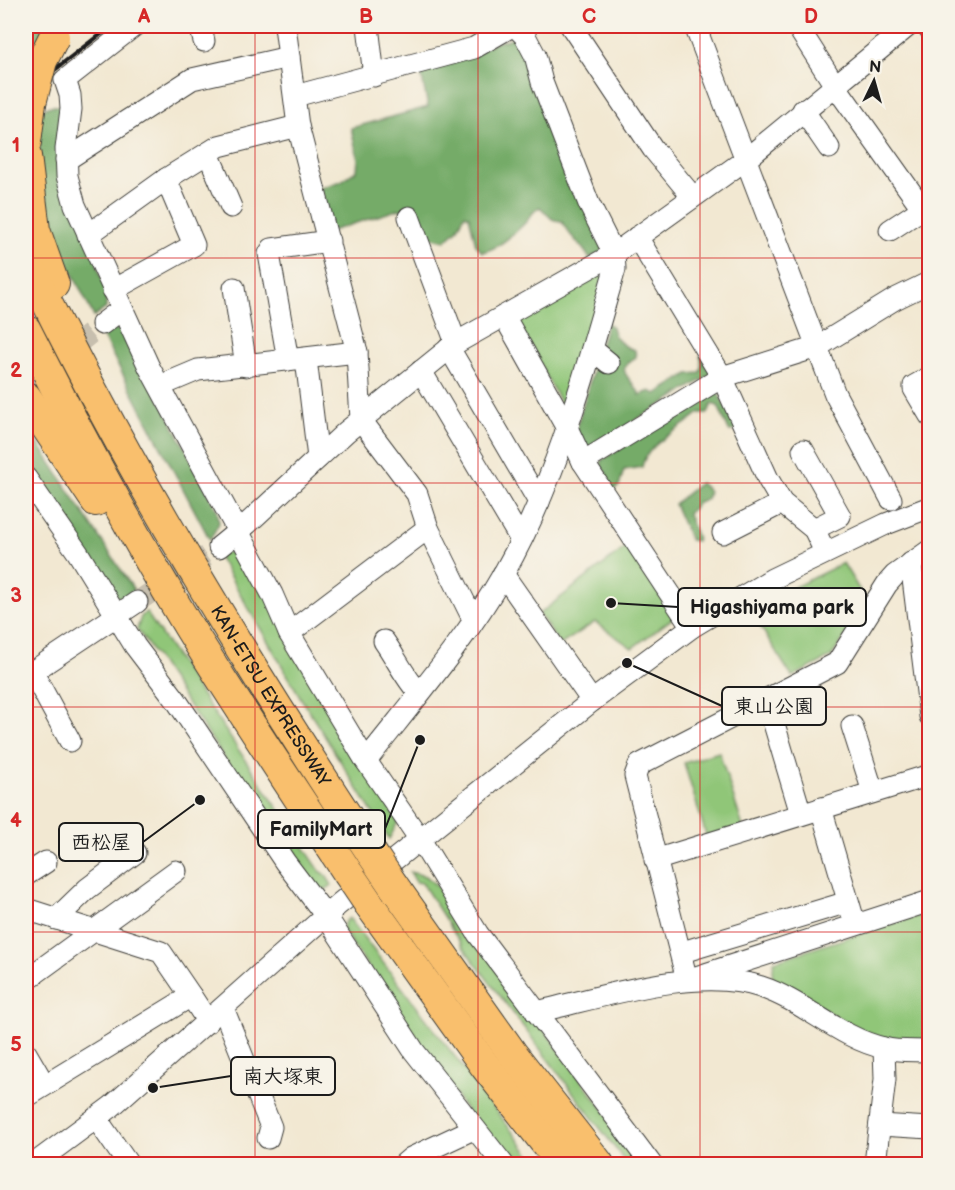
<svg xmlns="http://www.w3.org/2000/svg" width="955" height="1190" font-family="'Balsamiq Sans','Klee One',sans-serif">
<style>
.green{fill:#90c678;stroke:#56714a;stroke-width:1.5}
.forest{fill:#74ab68;stroke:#486442;stroke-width:1.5}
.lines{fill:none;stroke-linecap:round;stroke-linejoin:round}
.minor-tunnel{stroke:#c7bfae;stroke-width:21;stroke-dasharray:21 10;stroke-linecap:butt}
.minor-casing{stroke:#3c3b37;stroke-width:23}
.highway-casing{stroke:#3c3b37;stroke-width:32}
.minor{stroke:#fff;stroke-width:21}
.highway{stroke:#f9bf6d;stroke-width:30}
.rail{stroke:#1c1c1c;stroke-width:4.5}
.highway-bridge-casing{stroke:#3c3b37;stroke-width:32;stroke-linecap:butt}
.highway-bridge{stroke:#f9bf6d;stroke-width:30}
.grid{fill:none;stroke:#d62828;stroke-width:1.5;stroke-opacity:0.55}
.labels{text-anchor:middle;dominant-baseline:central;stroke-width:6;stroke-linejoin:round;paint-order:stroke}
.street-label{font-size:18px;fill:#1c1c1c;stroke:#f7f3e8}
.leader{fill:none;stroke:#1c1c1c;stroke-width:2}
.callout-dot{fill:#1c1c1c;stroke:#f7f3e8;stroke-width:2}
.callout{fill:#f7f3e8;stroke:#1c1c1c;stroke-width:2}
.callout-label{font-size:20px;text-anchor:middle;font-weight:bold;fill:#1c1c1c}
.neatline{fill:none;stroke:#d62828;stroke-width:2}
.grid-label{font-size:20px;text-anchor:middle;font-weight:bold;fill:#d62828}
</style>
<rect width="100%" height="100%" fill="#f7f3e8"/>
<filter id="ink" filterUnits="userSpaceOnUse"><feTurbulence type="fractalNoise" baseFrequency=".0167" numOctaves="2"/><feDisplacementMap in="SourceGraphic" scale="12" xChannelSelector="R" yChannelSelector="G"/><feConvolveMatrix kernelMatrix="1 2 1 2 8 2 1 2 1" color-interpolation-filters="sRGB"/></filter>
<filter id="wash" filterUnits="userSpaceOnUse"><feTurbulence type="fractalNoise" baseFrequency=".008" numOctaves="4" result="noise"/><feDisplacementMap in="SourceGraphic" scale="24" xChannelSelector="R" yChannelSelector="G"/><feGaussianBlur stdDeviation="1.35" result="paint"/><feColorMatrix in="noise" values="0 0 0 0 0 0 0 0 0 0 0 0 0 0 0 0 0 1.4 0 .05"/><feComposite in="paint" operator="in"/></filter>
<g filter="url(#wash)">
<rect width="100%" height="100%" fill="#f2e8d2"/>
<g class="green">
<polygon points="601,268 610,274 563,408 516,318"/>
<polygon points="630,544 674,611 673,618 632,648 595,622 560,645 539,614"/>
<polygon points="227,552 247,559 398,822 389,839 302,700 218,556"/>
<polygon points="843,563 868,604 831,657 792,677 757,621 771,615 764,602"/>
<path d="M146 612 320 871 325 874 332 885C324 892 320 891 311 886L137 629 141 617Z"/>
<polygon points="719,752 743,827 707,838 684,763"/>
<polygon points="410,872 425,876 437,886 644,1164 629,1164 621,1156 463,947 422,883 416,882"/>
<polygon points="929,912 929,1042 896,1040 869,1035 777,984 772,977 774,961"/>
<polygon points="349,918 537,1164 510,1164 470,1116 343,930 344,923"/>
</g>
<g class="forest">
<polygon points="26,26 48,26 26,72"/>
<path d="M519 36 604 245 601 253 589 258C581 243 569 237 562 222L552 219 540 207C531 212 531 217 524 224 514 234 496 250 482 252L476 245 469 216 465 214 457 230 445 241 421 235 400 209 331 231 320 188 341 181 357 170 358 159 351 128 428 107 421 73 492 44Z"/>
<polygon points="50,106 61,106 60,144 106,292 106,308 94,317 57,242 49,218 40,177 39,111"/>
<path d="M607 323 612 327C614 339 623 347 635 350L636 357C611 371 633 378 640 395L650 391 656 394 688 374 700 373 702 367 700 355 712 374 585 451 575 433Z"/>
<polygon points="110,329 117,329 127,335 217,510 219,523 210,540 102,335"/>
<path d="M715 388 739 430 729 431 718 406 712 404 708 413H699C682 429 646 443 642 467L624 470 619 486 612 491 606 482 607 474 601 467 602 460 703 398 711 396Z"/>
<polygon points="26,425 134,590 123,598 113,596 26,465"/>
<polygon points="700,483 709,491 707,499 698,502 688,514 697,538 696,541 690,540 674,504"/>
</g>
</g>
<g filter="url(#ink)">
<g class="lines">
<g class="minor-tunnel">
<polyline points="26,386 102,324"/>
<polyline points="137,602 219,547"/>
</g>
<g class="minor-casing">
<g id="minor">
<polyline points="134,26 65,80 70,95 71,109 66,149 67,176 75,205 149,367 272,594 289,633 366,761 419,838 478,934 651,1164"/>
<polyline points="200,26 204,41"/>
<polyline points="285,26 298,126 357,352 361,420 417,494 428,528"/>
<polyline points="368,26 374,76"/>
<polyline points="571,26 653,149 692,196"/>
<polyline points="695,26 835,394 891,499"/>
<polyline points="797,26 834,84 930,219"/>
<polyline points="927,26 930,29"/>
<polyline points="295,96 474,48 512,26"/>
<polyline points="803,110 829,148"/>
<polyline points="208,153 231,207"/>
<polyline points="66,160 192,79 289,57"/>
<polyline points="409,217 456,343"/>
<polyline points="890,230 922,209"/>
<polyline points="88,235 166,179 219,146 298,126"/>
<polyline points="637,237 722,377 768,479 782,503 814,529 825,552"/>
<polyline points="234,288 246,366"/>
<polyline points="113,290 194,245 166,179"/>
<polyline points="504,316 568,430 583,462 692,627"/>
<polyline points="102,324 122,309"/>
<polyline points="449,348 539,502"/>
<polyline points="592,349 609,363"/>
<polyline points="306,359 318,458"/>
<polyline points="288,360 269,254 272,249 329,241"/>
<polyline points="421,371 521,540"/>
<polyline points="930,377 914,386 914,389 930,416"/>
<polyline points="160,386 198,370 357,352"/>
<polyline points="803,450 840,516 814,529"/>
<polyline points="583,462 722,377 817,347 895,299 930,282"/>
<polyline points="26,478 78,553 135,646 176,700 285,862 326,916 414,1051 503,1164"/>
<polyline points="723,533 782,503"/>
<polyline points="219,547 247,524 346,432 456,343 614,254 745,160 908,26"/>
<polyline points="930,550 895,575 887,584 837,663 639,765 635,776 687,980 930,901"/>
<polyline points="911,563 930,716"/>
<polyline points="503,574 592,701"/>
<polyline points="289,633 428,528 473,619"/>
<path d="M384 641C396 658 405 678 419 693"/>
<polyline points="32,671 70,741"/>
<polyline points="26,676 137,602"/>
<polyline points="772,717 801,814"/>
<polyline points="852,726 873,792"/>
<path d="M366 761C414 700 466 640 504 573 558 477 585 373 615 269L614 254 589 204 542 82 535 55 525 36 515 26"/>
<polyline points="821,808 852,914"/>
<polyline points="655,860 930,775"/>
<polyline points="26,875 46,862"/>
<polyline points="26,909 161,952 191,996"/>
<polyline points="56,919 87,889 135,853"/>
<polyline points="689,950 848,902"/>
<polyline points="26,980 176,871"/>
<polyline points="223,1008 271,1127 268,1138"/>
<path d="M536 1012C600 998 697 965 761 987 804 1001 839 1038 884 1048 898 1052 915 1050 930 1051"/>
<polyline points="26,1053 44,1084"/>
<polyline points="26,1097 191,996 208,1022"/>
<polyline points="96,1118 128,1164"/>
<polyline points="880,1125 930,1128"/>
<polyline points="34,1164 111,1107 339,904 592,701 692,627 772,579 886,524 930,507"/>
<polyline points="404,1164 411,1158 473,1129"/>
<polyline points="875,1164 885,1079 884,1048"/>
</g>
</g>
<g class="highway-casing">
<g id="highway">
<polyline points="26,142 31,103"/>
<polyline points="26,156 35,230 54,284"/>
<path id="s1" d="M26 260C126 467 245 662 372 854"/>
<path d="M26 330C77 431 131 532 190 629 241 712 295 792 348 873"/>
<polyline points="26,397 96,501"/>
<polyline points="393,885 512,1053 599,1164"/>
<polyline points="369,904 485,1066 562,1164"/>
</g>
</g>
<use href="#minor" class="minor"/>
<use href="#highway" class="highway"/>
<polyline class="rail" points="26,92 111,26"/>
<g class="highway-bridge-casing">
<g id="highway-bridge">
<polyline points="31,103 42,61 54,37"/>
<polyline points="372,854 393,885"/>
<polyline points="348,873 369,904"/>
</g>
</g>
<use href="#highway-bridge" class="highway-bridge"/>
</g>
</g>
<path class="grid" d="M255 26V1164M478 26V1164M700 26V1164M26 258H930M26 483H930M26 707H930M26 932H930"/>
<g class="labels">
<g class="street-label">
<text stroke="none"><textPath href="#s1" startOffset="500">KAN-ETSU EXPRESSWAY</textPath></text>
</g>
</g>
<path class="leader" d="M611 603L678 607M627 663L722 706M420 740L385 829M200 800L143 842M153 1088L231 1076"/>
<g class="callout-dot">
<circle cx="611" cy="603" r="6"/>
<circle cx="627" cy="663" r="6"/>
<circle cx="420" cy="740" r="6"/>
<circle cx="200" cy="800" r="6"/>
<circle cx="153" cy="1088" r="6"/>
</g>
<g class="callout">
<rect x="678" y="588" width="188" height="38" rx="6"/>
<rect x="722" y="687" width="104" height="38" rx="6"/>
<rect x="258" y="810" width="127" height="38" rx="6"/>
<rect x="59" y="823" width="84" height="38" rx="6"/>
<rect x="231" y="1057" width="104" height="38" rx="6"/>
</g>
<g class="callout-label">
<text x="772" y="614">Higashiyama park</text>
<text x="774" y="713">東山公園</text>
<text x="321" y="836">FamilyMart</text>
<text x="101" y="849">西松屋</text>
<text x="283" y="1083">南大塚東</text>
</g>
<rect width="955" height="1190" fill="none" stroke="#f7f3e8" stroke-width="66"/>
<g transform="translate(874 81) rotate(5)" stroke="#f7f3e8" stroke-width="4.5" paint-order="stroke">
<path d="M0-4.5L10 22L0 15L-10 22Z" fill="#1c1c1c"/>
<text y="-9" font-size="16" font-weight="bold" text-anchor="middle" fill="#1c1c1c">N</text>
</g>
<rect x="33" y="33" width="889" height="1124" class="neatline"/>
<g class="grid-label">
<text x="144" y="23">A</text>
<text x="366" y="23">B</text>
<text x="589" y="23">C</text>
<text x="811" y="23">D</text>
<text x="16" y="152">1</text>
<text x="16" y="377">2</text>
<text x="16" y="602">3</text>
<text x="16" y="827">4</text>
<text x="16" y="1051">5</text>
</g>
</svg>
